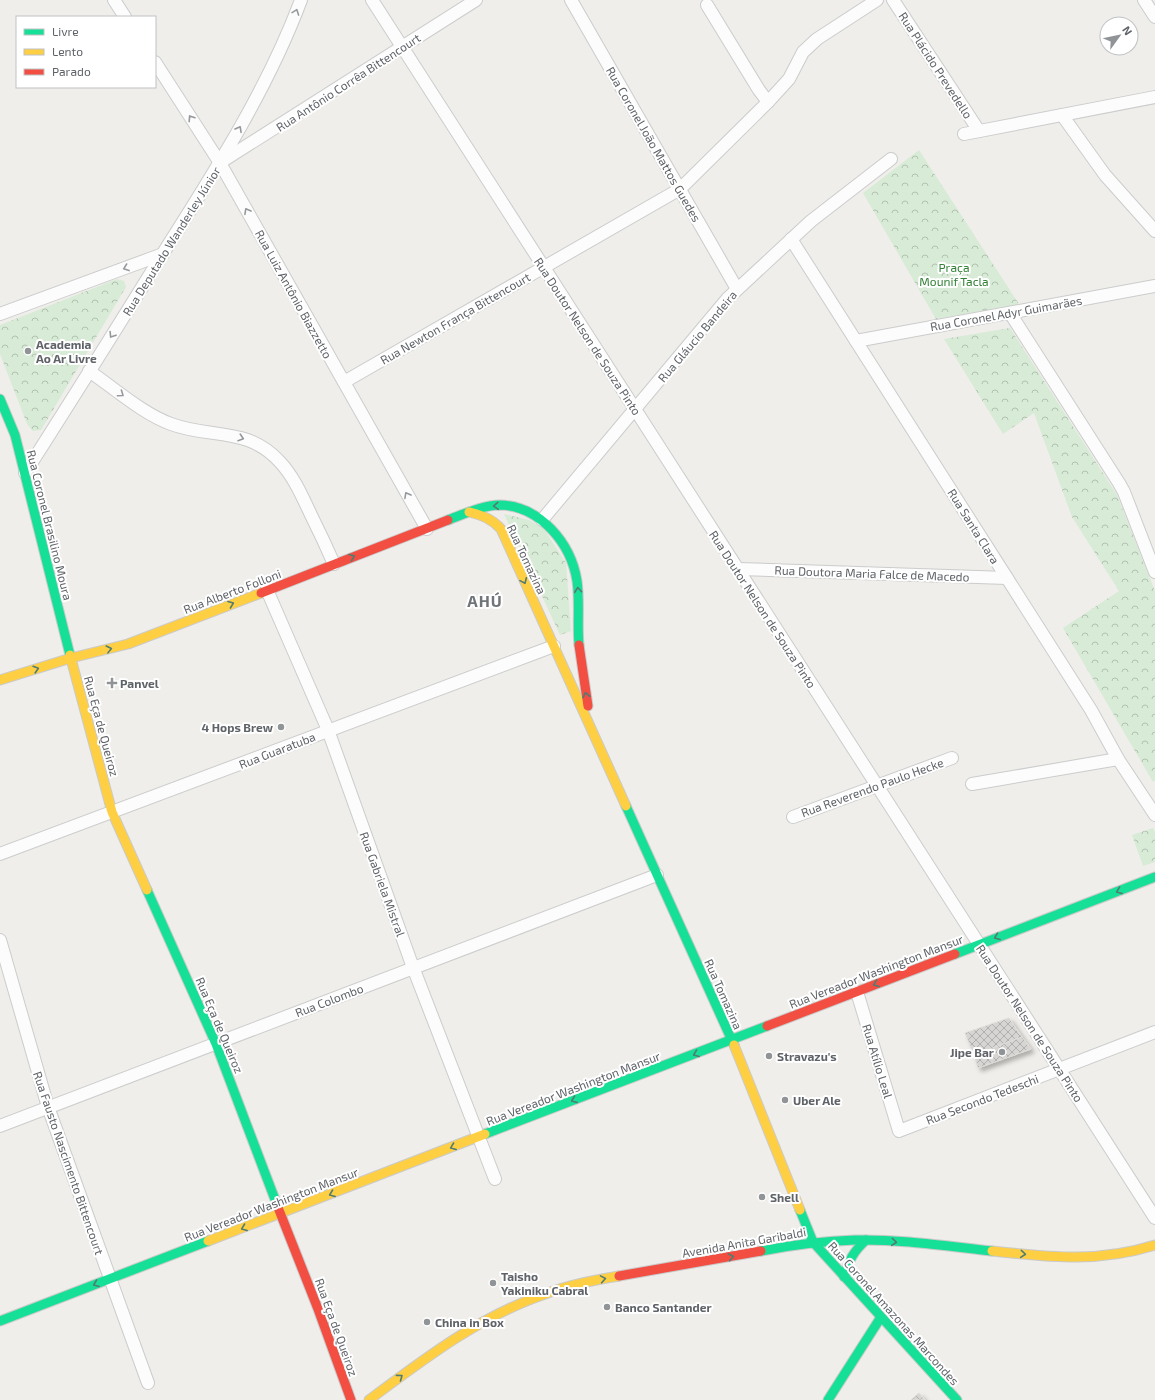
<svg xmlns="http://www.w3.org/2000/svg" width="1155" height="1400" font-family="'Exo 2',sans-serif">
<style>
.forest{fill:url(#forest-crowns)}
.building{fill:url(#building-cross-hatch);stroke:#deddd9;filter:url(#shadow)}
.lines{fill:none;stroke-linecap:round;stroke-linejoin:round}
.street-casing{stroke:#cbcccc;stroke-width:14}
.fast-casing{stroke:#cacacb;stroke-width:11}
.slow-casing{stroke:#cacacb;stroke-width:11}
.jam-casing{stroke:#cacacb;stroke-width:11}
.street{stroke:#fdfcfc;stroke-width:12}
.fast{stroke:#16e098;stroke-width:9}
.slow{stroke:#ffcf43;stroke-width:9}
.jam{stroke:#f24e42;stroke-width:9}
.oneway{stroke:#96999c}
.oneway2{stroke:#507c72}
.poi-dot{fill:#919496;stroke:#fff;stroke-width:1.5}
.labels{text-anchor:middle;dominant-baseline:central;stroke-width:4;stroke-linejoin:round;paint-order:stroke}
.street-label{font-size:12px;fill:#5f6368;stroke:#fff}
.park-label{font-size:12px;fill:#348238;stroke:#fff}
.poi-label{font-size:12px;font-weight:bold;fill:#5f6368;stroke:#fff;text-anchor:start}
.district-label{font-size:16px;font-weight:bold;letter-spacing:1px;fill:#70757a;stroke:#fff}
</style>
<defs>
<pattern id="forest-crowns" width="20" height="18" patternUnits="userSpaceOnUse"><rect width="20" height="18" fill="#d8ebd6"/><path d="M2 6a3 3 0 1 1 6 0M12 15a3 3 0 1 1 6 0" fill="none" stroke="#b2c2b1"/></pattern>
<pattern id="building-cross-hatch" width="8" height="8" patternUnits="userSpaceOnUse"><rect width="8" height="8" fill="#d6d5d3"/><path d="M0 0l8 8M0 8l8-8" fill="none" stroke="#b1b0af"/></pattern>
<filter id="shadow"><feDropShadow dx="3.5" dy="3.5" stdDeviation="2" flood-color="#0004"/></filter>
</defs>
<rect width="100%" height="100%" fill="#efeeea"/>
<g class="forest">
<polygon points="919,150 1019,304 936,319 863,193"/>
<polygon points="117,279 124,281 126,287 41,430 33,431 27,424 0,354 0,325"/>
<polygon points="1010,328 1117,495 1155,591 1155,780 1153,782 1063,628 1119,591 1072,517 1034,413 1003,434 944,339"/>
<polygon points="504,514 529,520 544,529 566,563 571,631 560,635"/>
<polygon points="1153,828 1155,832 1155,862 1143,866 1132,835"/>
</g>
<g class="building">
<polygon points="1009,1018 1022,1037 974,1055 965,1033"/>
<polygon points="1022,1037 1031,1049 978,1068 974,1055"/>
<polygon points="919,1393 925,1400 911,1400"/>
</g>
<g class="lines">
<g class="street-casing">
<g id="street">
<polyline points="114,0 125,17"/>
<polyline points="372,0 1155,1218"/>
<polyline points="571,0 737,289"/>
<polyline points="893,0 979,131"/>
<polyline points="1144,0 1155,17"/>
<polyline points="707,5 759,90 768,102"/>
<polyline points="155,62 220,163 427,529"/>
<polyline points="1062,115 1105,175 1155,231"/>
<polyline points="964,134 1155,97"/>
<polyline points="221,162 476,0"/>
<polyline points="791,239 1091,710 1118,759 1155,815"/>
<polyline points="1010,313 1119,483 1124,492 1155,572"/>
<polyline points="0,314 163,254"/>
<polyline points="856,341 1155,286"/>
<path d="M89 371C114 388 143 414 171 424 211 439 247 426 280 462 294 477 302 496 311 515 319 531 327 548 334 564"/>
<polyline points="344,382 680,189 768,102 789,79 803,52 817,39 877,0"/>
<path d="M25 473C73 398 120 323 167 247 217 168 268 88 301 0"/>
<polyline points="542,520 727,299 811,221 891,159"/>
<polyline points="738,569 1007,578"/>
<polyline points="267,590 328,730 411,962 495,1179"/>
<polyline points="972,784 1118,759"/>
<polyline points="793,817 952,758"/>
<polyline points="0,854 554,646"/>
<polyline points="0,940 48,1107 148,1383"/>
<polyline points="857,992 899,1131 1155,1032"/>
<polyline points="0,1126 657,875"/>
</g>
</g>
<g class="fast-casing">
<g id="fast">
<polyline points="0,399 15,435 70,655"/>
<path d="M448 520C464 514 483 505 500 505 540 506 571 543 577 581 580 602 577 624 579 645"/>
<polyline points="626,806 734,1045"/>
<polyline points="147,890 216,1044 279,1210"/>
<polyline points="955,954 1155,877"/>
<polyline points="485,1134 767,1026"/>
<polyline points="800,1210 813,1242 957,1400"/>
<path d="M761 1251C792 1245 823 1241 855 1240 901 1239 946 1246 992 1251"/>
<path d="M844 1277C848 1261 854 1251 866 1240"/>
<polyline points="0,1321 208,1241"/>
<polyline points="828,1400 881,1317"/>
</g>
</g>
<g class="slow-casing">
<g id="slow">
<path d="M469 512C482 515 492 519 501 529L626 806"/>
<polyline points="70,655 112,812 147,890"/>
<polyline points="0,680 71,658 128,644 261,593"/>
<polyline points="734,1045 800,1210"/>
<polyline points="208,1241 485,1134"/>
<path d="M992 1251C1050 1257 1098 1263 1155 1245"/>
<path d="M369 1400C424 1359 480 1316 545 1294 569 1285 594 1280 619 1276"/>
</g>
</g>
<g class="jam-casing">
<g id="jam">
<polyline points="261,593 448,520"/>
<polyline points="579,645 588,706"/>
<polyline points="767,1026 955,954"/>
<polyline points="279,1210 318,1309 351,1400"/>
<polyline points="619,1276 761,1251"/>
</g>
</g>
<use href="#street" class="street"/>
<use href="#fast" class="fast"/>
<use href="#slow" class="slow"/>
<use href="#jam" class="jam"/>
</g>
<defs><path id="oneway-chevron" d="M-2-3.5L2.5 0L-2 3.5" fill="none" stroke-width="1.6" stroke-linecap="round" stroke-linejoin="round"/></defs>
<g class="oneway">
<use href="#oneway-chevron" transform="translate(296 12) rotate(-70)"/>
<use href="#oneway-chevron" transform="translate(191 118) rotate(-123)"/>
<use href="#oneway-chevron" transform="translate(239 129) rotate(-61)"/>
<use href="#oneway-chevron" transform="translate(247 211) rotate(-119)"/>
<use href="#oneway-chevron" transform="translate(126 268) rotate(160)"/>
<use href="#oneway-chevron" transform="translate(112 335) rotate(122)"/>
<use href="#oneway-chevron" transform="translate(121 394) rotate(35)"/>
<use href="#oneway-chevron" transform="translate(241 438) rotate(18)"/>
<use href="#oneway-chevron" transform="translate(407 495) rotate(-119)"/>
</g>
<g class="oneway2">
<use href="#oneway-chevron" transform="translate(496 506) rotate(176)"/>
<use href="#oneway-chevron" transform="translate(352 557) rotate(-21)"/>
<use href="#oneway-chevron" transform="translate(524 581) rotate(66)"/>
<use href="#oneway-chevron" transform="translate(578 590) rotate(-95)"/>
<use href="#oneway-chevron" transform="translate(231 604) rotate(-21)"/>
<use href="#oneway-chevron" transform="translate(109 649) rotate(-14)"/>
<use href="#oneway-chevron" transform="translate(36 669) rotate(-17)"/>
<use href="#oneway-chevron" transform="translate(586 695) rotate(-101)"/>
<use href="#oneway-chevron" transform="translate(1119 891) rotate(159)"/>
<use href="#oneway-chevron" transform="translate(997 937) rotate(159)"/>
<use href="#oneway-chevron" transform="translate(876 984) rotate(159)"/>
<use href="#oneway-chevron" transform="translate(696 1054) rotate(159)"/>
<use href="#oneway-chevron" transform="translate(574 1100) rotate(159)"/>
<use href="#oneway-chevron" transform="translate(453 1147) rotate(159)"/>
<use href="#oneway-chevron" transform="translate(332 1194) rotate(159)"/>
<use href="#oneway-chevron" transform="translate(244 1228) rotate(159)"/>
<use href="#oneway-chevron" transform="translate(894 1242) rotate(5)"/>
<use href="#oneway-chevron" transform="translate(1023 1254) rotate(5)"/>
<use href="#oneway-chevron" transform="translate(731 1257) rotate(-10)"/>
<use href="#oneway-chevron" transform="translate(603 1279) rotate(-10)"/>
<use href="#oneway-chevron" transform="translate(96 1284) rotate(159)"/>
<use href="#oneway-chevron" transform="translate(400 1377) rotate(-36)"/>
</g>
<g class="poi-dot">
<circle cx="28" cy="351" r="4"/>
<path d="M110 677h4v4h4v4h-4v4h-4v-4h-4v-4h4z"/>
<circle cx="281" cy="727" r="4"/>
<circle cx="1002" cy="1052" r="4"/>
<circle cx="769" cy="1056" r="4"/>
<circle cx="785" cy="1100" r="4"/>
<circle cx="762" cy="1197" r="4"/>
<circle cx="493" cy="1283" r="4"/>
<circle cx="607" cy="1307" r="4"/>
<circle cx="427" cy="1322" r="4"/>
</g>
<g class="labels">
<g class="street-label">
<text transform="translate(936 65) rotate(57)">Rua Plácido Prevedello</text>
<text transform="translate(348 82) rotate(-33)">Rua Antônio Corrêa Bittencourt</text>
<text transform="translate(654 144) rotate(60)">Rua Coronel João Mattos Guedes</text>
<text transform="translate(171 241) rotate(-58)">Rua Deputado Wanderley Júnior</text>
<text transform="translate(294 294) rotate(61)">Rua Luiz Antônio Biazzetto</text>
<text transform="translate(1006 313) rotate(-10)">Rua Coronel Adyr Guimarães</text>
<text transform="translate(455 318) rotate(-30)">Rua Newton França Bittencourt</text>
<text transform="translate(588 336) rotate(57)">Rua Doutor Nelson de Souza Pinto</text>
<text transform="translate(697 336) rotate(-50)">Rua Gláucio Bandeira</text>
<text transform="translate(50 525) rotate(76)">Rua Coronel Brasilino Moura</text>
<text transform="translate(974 526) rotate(58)">Rua Santa Clara</text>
<text transform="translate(527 559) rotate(65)">Rua Tomazina</text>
<text transform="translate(872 573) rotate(2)">Rua Doutora Maria Falce de Macedo</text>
<text transform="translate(232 591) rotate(-21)">Rua Alberto Folloni</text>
<text transform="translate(763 609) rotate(57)">Rua Doutor Nelson de Souza Pinto</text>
<text transform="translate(102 726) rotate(75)">Rua Eça de Queiroz</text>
<text transform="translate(277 750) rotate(-21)">Rua Guaratuba</text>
<text transform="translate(872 787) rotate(-20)">Rua Reverendo Paulo Hecke</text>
<text transform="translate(383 884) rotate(70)">Rua Gabriela Mistral</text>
<text transform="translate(876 971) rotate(-21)">Rua Vereador Washington Mansur</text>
<text transform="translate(724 994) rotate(66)">Rua Tomazina</text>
<text transform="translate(329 1000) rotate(-21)">Rua Colombo</text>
<text transform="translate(1030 1023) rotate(57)">Rua Doutor Nelson de Souza Pinto</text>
<text transform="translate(220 1025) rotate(67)">Rua Eça de Queiroz</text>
<text transform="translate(878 1061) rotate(73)">Rua Atílio Leal</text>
<text transform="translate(573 1088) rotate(-21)">Rua Vereador Washington Mansur</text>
<text transform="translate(982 1099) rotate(-21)">Rua Secondo Tedeschi</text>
<text transform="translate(69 1163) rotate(71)">Rua Fausto Nascimento Bittencourt</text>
<text transform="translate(271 1204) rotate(-21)">Rua Vereador Washington Mansur</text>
<text transform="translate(744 1242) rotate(-10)">Avenida Anita Garibaldi</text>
<text transform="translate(894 1313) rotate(48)">Rua Coronel Amazonas Marcondes</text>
<text transform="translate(337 1327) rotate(70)">Rua Eça de Queiroz</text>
</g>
<g class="park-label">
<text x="954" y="267">Praça<tspan x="954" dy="14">Mounif Tacla</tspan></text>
</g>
<g class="poi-label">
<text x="36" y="344">Academia<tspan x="36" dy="14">Ao Ar Livre</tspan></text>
<text x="120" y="683">Panvel</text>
<text x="273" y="727" text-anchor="end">4 Hops Brew</text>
<text x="994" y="1052" text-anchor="end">Jipe Bar</text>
<text x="777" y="1056">Stravazu's</text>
<text x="793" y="1100">Uber Ale</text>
<text x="770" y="1197">Shell</text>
<text x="501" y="1276">Taisho<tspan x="501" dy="14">Yakiniku Cabral</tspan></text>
<text x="615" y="1307">Banco Santander</text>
<text x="435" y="1322">China in Box</text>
</g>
<g class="district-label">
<text x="485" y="600">AHÚ</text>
</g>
</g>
<rect x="16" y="16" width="140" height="72" fill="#ffffff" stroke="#bfc1c3"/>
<rect x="24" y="29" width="20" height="6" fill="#16e098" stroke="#bfc1c3"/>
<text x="52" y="36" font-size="12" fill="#5f6368">Livre</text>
<rect x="24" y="49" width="20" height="6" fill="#ffcf43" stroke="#bfc1c3"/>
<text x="52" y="56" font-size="12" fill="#5f6368">Lento</text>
<rect x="24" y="69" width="20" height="6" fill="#f24e42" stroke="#bfc1c3"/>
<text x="52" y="76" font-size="12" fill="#5f6368">Parado</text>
<g transform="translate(1119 36) rotate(57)"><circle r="19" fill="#ffffff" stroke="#bfc1c3"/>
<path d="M0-3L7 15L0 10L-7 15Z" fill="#919496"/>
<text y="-6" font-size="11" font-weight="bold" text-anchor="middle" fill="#5f6368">N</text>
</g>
</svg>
